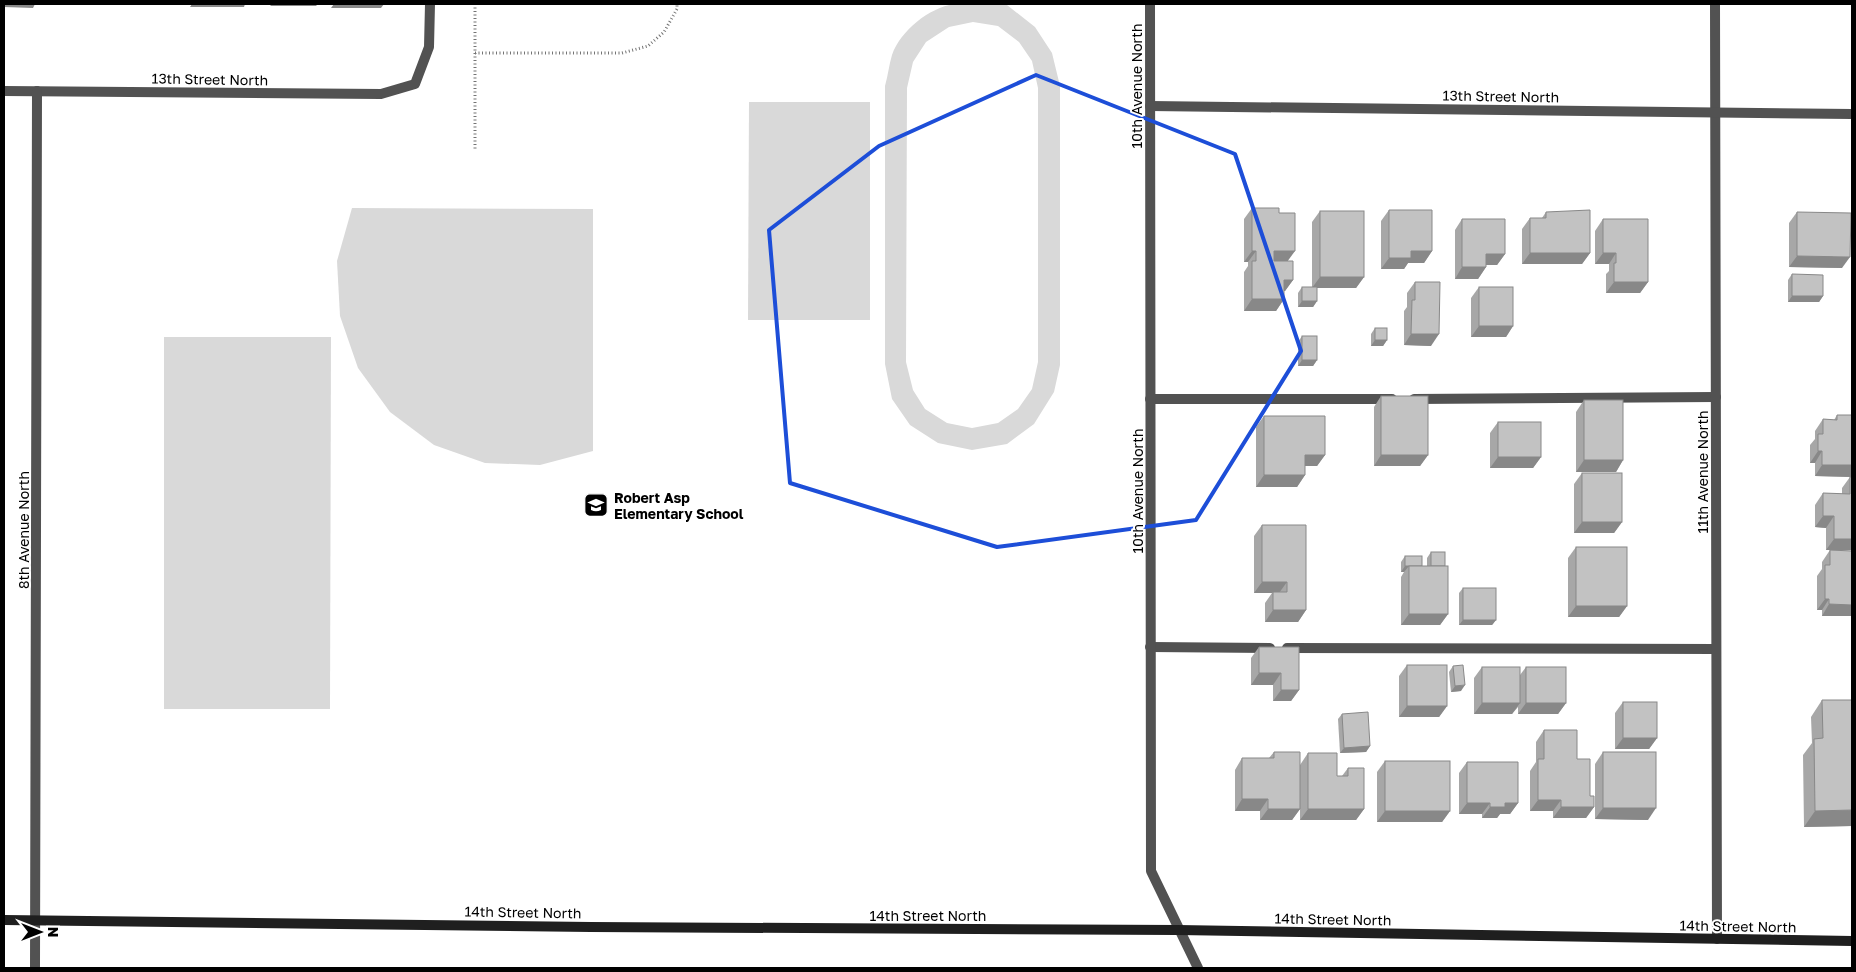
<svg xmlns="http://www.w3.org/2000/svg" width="1856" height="972" font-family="'Golos Text',sans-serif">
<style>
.pitch{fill:#d9d9d9;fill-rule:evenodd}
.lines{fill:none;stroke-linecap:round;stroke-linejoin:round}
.path{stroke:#747474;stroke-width:3;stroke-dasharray:1 2.5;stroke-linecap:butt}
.lane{stroke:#525252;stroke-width:10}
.street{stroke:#525252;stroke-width:10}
.secondary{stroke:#1f1f1f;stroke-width:10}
.wall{fill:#a7a7a7}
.shaded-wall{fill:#888}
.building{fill:#c2c2c2;stroke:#888}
.marked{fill:none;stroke:#1d4ed8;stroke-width:4;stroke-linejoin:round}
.labels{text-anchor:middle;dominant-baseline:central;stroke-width:4;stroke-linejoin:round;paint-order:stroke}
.street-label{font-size:14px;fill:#000;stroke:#fff}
.poi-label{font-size:14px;font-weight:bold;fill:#000;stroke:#fff;text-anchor:start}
</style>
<rect width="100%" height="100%" fill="#fff"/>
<g class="pitch">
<path d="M954 4H995L1007 5 1035 27 1052 53 1060 86V365L1054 392 1034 424 1007 444 972 450 938 443 910 425 892 399 885 364V86C888 75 889 65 892 55 901 30 929 8 954 4ZM973 22 998 26 1019 42 1032 61 1038 88V362L1032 389 1018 409 998 423 972 428 947 423 925 409 913 390 906 362 907 88 913 62 926 42 949 27Z"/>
<polygon points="749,102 870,102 870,320 748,320"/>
<polygon points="352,208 593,209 593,451 540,465 485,463 434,445 390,412 358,368 340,316 337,261"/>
<polygon points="164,337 331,337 330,709 164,709"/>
</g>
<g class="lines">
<g class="path">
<polyline points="475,4 475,151"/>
<polyline points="475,53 622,53 648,46 664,32 677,9 677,4"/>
</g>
<g class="lane">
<polyline points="1150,399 1392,399"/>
<polyline points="1414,399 1716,397"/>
<polyline points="1150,647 1270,648"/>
<polyline points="1287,648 1716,649"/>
</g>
<g class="street">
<polyline points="1150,4 1151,871 1198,968"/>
<polyline points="1715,4 1717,939"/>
<polyline points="4,91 381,94 415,84 429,47 430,4"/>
<polyline points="1150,106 1852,114"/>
<polyline points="35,968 37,91"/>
</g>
<polyline class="secondary" points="4,920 591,927 1178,930 1852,941"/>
</g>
<g class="wall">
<polygon points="1252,208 1279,213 1288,261 1293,280 1285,291 1284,291 1284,299 1276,311 1244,311 1244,272 1248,266 1248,262 1244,262 1244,219"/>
<polygon points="1389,210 1432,251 1424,263 1408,263 1404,269 1381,269 1381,221"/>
<polygon points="1320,211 1364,277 1356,288 1317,288 1317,301 1313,307 1298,307 1298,293 1302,287 1312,287 1312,222"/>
<polygon points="1546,212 1590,253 1582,264 1522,264 1522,229 1530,218 1542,218"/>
<polygon points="1797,212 1842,268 1789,267 1789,223"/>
<polygon points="1462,219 1505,254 1497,265 1486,265 1486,267 1478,279 1455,279 1455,230"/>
<polygon points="1603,219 1648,282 1640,293 1606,293 1606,274 1609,271 1609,264 1595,264 1595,231"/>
<polygon points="1792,274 1823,296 1819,302 1788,302 1788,280"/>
<polygon points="1415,282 1431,346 1404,345 1404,311 1407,307 1407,293"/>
<polygon points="1479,287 1513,326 1506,337 1471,337 1471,298"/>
<polygon points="1375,328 1387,340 1383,346 1371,346 1371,334"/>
<polygon points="1302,336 1317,360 1313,366 1298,366 1298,342"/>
<polygon points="1381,396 1428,455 1420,466 1374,466 1374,407"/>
<polygon points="1584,400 1623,460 1616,472 1576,472 1576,412"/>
<polygon points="1837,415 1852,415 1852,477 1815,476 1815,463 1810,463 1810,445 1815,439 1815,431 1823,419 1834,420"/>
<polygon points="1264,416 1325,455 1317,466 1305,466 1305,475 1297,487 1256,487 1256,427"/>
<polygon points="1498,422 1541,457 1533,468 1490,468 1490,433"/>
<polygon points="1582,473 1622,522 1614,533 1574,533 1574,484"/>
<polygon points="1850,477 1852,550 1826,550 1826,528 1815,527 1815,505 1823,493 1842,494 1842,488"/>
<polygon points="1262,525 1306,610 1298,622 1265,622 1265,603 1272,593 1254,593 1254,536"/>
<polygon points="1576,547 1627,606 1619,617 1568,617 1568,558"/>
<polygon points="1830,550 1852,551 1852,616 1822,616 1822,610 1817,610 1817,576 1822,569 1822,562"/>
<polygon points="1431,552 1445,566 1448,614 1440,625 1401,625 1401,577 1404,572 1401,572 1401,562 1405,556 1422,566 1427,566 1427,558"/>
<polygon points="1463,588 1496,620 1492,625 1459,625 1459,593"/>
<polygon points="1259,647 1299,690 1291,701 1273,701 1273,685 1251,685 1251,658"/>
<polygon points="1407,665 1447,706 1439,717 1399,717 1399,676"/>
<polygon points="1453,666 1461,691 1451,692 1449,672"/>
<polygon points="1482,667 1520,675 1526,667 1566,703 1558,714 1518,714 1518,707 1512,714 1474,714 1474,678"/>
<polygon points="1822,700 1852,826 1804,827 1803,755 1812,743 1811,717"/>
<polygon points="1623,702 1657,738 1649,749 1615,749 1615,713"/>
<polygon points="1342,714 1370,746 1366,752 1340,753 1338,719"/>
<polygon points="1544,730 1577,759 1594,807 1586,818 1553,818 1553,811 1530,811 1530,771 1536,762 1536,742"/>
<polygon points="1274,752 1300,809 1292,820 1260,820 1260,811 1235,811 1235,770 1242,758 1269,758"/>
<polygon points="1603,752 1648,820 1595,819 1595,764"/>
<polygon points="1308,753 1337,776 1342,776 1348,768 1364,809 1356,820 1300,820 1300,765"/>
<polygon points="1385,761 1450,811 1442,822 1377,822 1377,772"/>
<polygon points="1467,762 1518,803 1510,814 1500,814 1497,818 1482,818 1482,814 1459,814 1459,773"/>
</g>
<g class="shaded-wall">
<polygon points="4,4 35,4 33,8 4,7"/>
<polygon points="192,4 245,4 244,7 190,7"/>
<polygon points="272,4 318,4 316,6 270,6"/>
<polygon points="334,4 384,4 381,8 331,8"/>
<polygon points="1252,251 1256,251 1248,262 1244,262"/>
<polygon points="1274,251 1295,251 1287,262 1266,262"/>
<polygon points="1411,251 1432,251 1424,263 1408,263 1404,269 1381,269 1389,258"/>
<polygon points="1530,253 1590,253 1582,264 1522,264"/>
<polygon points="1603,253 1616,253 1609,264 1595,264"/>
<polygon points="1486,254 1505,254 1497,265 1478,265"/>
<polygon points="1797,256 1850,257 1842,268 1789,267"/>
<polygon points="1462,267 1486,267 1478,279 1455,279"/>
<polygon points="1320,277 1364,277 1356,288 1312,288"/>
<polygon points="1284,280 1293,280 1285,291 1276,291"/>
<polygon points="1614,282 1648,282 1640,293 1606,293"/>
<polygon points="1792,296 1823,296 1819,302 1788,302"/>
<polygon points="1252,299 1284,299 1276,311 1244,311"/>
<polygon points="1302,301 1317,301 1313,307 1298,307"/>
<polygon points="1479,326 1513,326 1506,337 1471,337"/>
<polygon points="1411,334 1439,334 1431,346 1404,345"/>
<polygon points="1375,340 1387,340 1383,346 1371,346"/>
<polygon points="1302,360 1317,360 1313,366 1298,366"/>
<polygon points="1818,451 1822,451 1815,463 1810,463"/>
<polygon points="1305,455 1325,455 1317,466 1297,466"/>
<polygon points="1381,455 1428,455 1420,466 1374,466"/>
<polygon points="1498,457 1541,457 1533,468 1490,468"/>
<polygon points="1584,460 1623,460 1616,472 1576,472"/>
<polygon points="1822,465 1852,465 1852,477 1815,476"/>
<polygon points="1264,475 1305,475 1297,487 1256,487"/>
<polygon points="1823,516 1834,516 1826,528 1815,527"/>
<polygon points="1582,522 1622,522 1614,533 1574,533"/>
<polygon points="1834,539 1852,539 1852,550 1826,550"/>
<polygon points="1405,566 1409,566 1404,572 1401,572"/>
<polygon points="1262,582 1287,582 1279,593 1273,592 1272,593 1254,593"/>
<polygon points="1825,599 1829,599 1822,610 1817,610"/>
<polygon points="1829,604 1852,605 1852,616 1822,616"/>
<polygon points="1576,606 1627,606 1619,617 1568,617"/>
<polygon points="1273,610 1306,610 1298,622 1265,622"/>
<polygon points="1409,614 1448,614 1440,625 1401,625"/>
<polygon points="1463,620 1496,620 1492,625 1459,625"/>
<polygon points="1259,673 1281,673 1273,685 1251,685"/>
<polygon points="1465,685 1461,691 1451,692 1455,686"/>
<polygon points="1281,690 1299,690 1291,701 1273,701"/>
<polygon points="1482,703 1520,703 1512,714 1474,714"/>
<polygon points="1526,703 1566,703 1558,714 1518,714"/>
<polygon points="1407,706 1447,706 1439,717 1399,717"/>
<polygon points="1623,738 1657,738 1649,749 1615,749"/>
<polygon points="1370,746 1366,752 1340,753 1344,748"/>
<polygon points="1242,799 1268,799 1260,811 1235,811"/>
<polygon points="1538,800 1561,800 1553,811 1530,811"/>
<polygon points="1467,803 1490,803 1482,814 1459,814"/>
<polygon points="1505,803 1518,803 1510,814 1500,814 1497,818 1482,818 1490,807"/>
<polygon points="1561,807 1594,807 1586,818 1553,818"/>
<polygon points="1603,808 1656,808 1648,820 1595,819"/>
<polygon points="1268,809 1300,809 1292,820 1260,820"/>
<polygon points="1308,809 1364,809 1356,820 1300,820"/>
<polygon points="1852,810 1852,826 1804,827 1815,811"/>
<polygon points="1385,811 1450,811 1442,822 1377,822"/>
</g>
<g class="building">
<polygon points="1252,208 1279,208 1279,213 1295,213 1295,251 1274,251 1274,261 1293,261 1293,280 1284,280 1284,299 1252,299 1252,261 1256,261 1256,251 1252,251"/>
<polygon points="1389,210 1432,210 1432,251 1411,251 1411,258 1389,258"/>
<polygon points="1590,210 1590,253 1530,253 1530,218 1546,218 1546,212"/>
<rect x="1320" y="211" width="44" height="66"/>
<polygon points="1797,212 1851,213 1850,257 1797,256"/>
<polygon points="1462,219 1505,219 1505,254 1486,254 1486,267 1462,267"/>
<polygon points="1603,219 1648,219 1648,282 1614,282 1614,263 1616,263 1616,253 1603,253"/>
<polygon points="1792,274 1823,275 1823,296 1792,296"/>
<polygon points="1415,282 1440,282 1439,334 1411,334 1412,300 1415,300"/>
<rect x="1302" y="287" width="15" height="14"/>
<rect x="1479" y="287" width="34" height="39"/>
<rect x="1375" y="328" width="12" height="12"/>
<rect x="1302" y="336" width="15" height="24"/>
<rect x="1381" y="396" width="47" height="59"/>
<rect x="1584" y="400" width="39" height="60"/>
<polygon points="1837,415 1852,415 1852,465 1822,465 1822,451 1818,451 1818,434 1823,434 1823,419 1837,420"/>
<polygon points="1264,416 1325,416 1325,455 1305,455 1305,475 1264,475"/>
<rect x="1498" y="422" width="43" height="35"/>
<rect x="1582" y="473" width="40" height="49"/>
<polygon points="1850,477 1852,477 1852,539 1834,539 1834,516 1823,516 1823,493 1850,494"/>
<polygon points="1262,525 1306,525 1306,610 1273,610 1273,592 1287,592 1287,582 1262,582"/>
<rect x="1576" y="547" width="51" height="59"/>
<polygon points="1830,550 1852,551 1852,605 1829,604 1829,599 1825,599 1825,565 1830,565"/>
<rect x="1431" y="552" width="14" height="14"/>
<rect x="1405" y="556" width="17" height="10"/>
<rect x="1409" y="566" width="39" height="48"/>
<rect x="1463" y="588" width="33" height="32"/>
<polygon points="1259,647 1299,647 1299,690 1281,690 1281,673 1259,673"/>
<rect x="1407" y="665" width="40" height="41"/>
<polygon points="1463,665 1465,685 1455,686 1453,666"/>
<rect x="1482" y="667" width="38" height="36"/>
<rect x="1526" y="667" width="40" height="36"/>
<polygon points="1822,700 1852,700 1852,810 1815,811 1814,739 1823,738"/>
<rect x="1623" y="702" width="34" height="36"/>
<polygon points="1368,712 1370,746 1344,748 1342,714"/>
<polygon points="1544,730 1577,730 1577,759 1590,759 1590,796 1594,796 1594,807 1561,807 1561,800 1538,800 1538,759 1544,759"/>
<polygon points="1274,752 1300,752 1300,809 1268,809 1268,799 1242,799 1242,758 1274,758"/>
<rect x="1603" y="752" width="53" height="56"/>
<polygon points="1308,753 1337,753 1337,776 1348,776 1348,768 1364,768 1364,809 1308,809"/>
<rect x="1385" y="761" width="65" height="50"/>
<polygon points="1467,762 1518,762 1518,803 1505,803 1505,807 1490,807 1490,803 1467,803"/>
</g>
<path class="marked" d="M1036 75 1235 154 1301 351 1196 520 997 547 790 483 769 230 879 146Z"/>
<defs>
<g id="school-square" transform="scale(1.25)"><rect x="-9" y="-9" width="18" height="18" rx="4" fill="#000" stroke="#fff"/><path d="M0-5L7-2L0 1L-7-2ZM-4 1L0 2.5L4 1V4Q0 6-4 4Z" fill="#fff"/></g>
</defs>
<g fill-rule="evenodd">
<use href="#school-square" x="596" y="505"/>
</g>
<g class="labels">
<g class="street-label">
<text transform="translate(210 79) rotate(1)">13th Street North</text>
<text transform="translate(1136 86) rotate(-90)">10th Avenue North</text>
<text transform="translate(1501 96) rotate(1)">13th Street North</text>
<text transform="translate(1702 472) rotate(-90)">11th Avenue North</text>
<text transform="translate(1137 491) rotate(-90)">10th Avenue North</text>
<text transform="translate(23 530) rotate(-90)">8th Avenue North</text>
<text transform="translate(523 912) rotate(1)">14th Street North</text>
<text x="928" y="915">14th Street North</text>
<text transform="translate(1333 919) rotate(1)">14th Street North</text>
<text transform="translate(1738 926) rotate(1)">14th Street North</text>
</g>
<g class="poi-label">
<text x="614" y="497">Robert Asp<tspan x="614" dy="16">Elementary School</tspan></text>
</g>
</g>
<rect width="1856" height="972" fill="none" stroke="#000000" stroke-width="10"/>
<g transform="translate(40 932) rotate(90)" stroke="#ffffff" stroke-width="4" paint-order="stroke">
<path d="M0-4L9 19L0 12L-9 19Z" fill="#000000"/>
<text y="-8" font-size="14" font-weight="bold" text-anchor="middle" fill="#000000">N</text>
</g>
</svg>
